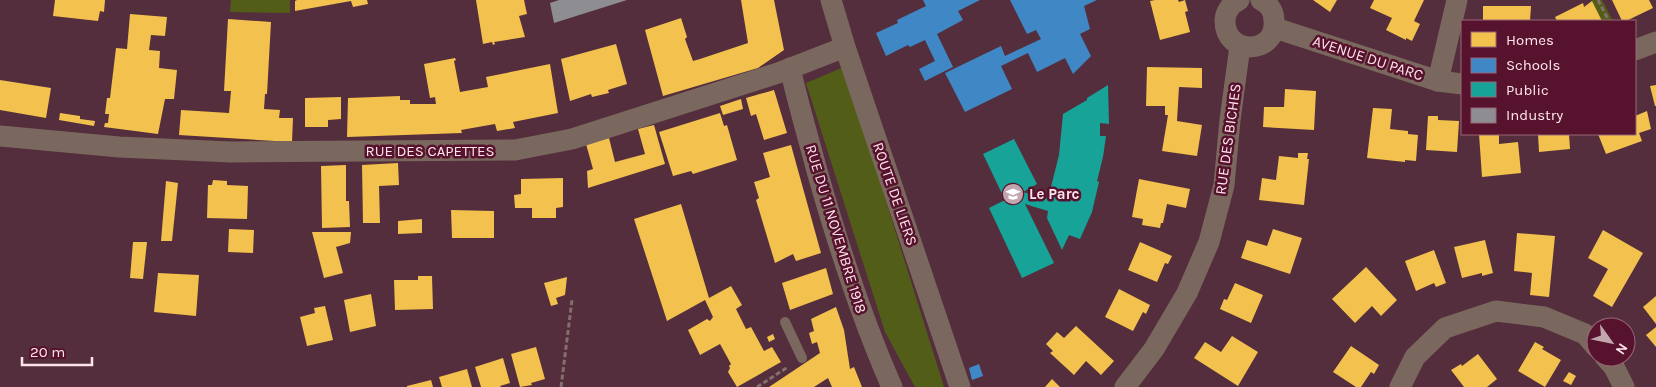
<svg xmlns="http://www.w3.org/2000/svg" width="1656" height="387" font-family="Karla,sans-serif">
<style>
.green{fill:#525d17}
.homes{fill:#f2c14e}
.schools{fill:#3f88c5}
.public{fill:#17a398}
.industry{fill:#8d8d92}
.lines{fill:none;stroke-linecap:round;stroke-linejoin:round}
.path{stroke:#836f6c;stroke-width:3;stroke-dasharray:5 2.5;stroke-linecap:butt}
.lane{stroke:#7a685e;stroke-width:10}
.street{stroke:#7a685e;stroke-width:21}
.labels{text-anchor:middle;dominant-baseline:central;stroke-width:5;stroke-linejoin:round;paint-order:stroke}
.street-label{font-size:15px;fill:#ffe5eb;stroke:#57132d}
.poi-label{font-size:15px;font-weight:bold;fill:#ffe5eb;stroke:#57132d;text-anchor:start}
</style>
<rect width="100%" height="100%" fill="#542e3c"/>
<g class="green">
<polygon points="231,0 290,0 290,13 230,12"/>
<polygon points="1591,0 1602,0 1613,21 1602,21"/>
<polygon points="844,67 944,387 915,387 885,332 806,83"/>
</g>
<g class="homes">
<polygon points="55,0 105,0 104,12 100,11 98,21 53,16"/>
<polygon points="297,0 367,0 368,4 353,7 351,1 295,11 295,1"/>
<polygon points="476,0 524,0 527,14 519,16 525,37 494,42 495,44 493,45 492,42 483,44"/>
<polygon points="741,0 774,0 784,50 758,68 663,96 645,30 681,18 687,37 685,39 693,61 700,59 748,43"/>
<polygon points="1155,0 1178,0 1179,2 1185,0 1188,11 1185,12 1190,32 1160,40 1150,1"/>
<polygon points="1313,0 1337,0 1330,12"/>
<polygon points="1374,0 1424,0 1414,21 1420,24 1412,41 1406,38 1406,40 1386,30 1392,18 1370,8"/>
<polygon points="1612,0 1649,0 1653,8 1626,21 1622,21"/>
<polygon points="1592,1 1602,21 1557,21 1555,17 1583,3 1584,7"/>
<polygon points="1483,6 1531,6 1530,21 1483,21"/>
<polygon points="130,14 167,17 165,36 151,35 149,50 160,51 159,68 177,70 174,99 165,99 158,134 104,127 105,123 108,123 109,114 105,114 107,98 110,98 116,48 127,49"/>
<polygon points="228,19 271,22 267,94 265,94 264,109 280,110 279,118 293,118 292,142 179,135 181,110 229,113 231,91 224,91"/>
<polygon points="616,44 627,84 608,90 609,93 592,97 591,94 570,101 561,59"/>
<polygon points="455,58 456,60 454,61 460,92 488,87 486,77 550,64 558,113 513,122 515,128 497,131 495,124 461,130 462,133 347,137 348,98 400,96 400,100 410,100 410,104 436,104 435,97 430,98 424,64"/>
<polygon points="1147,67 1202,68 1202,88 1179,87 1177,121 1202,125 1197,156 1162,151 1168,115 1165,115 1165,106 1146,106"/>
<polygon points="0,80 51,88 46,118 0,110"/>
<polygon points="1656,85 1656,106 1655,106 1650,86"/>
<polygon points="1285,89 1316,91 1314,130 1263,127 1264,107 1284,107"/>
<polygon points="774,90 787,133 764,140 756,114 751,116 746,98"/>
<polygon points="341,97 341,119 328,120 328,127 305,127 305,98"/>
<polygon points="741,99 743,109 723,115 720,106"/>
<polygon points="1373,108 1392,109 1390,129 1408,131 1408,134 1418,135 1416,161 1405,160 1405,162 1367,158"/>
<polygon points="1647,111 1651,129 1639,133 1642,141 1606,154 1598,134 1635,134 1635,116"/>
<polygon points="60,113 80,116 80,119 95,121 94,126 59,120"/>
<polygon points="720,113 724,126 727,125 737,160 693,174 691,171 673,176 659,132"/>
<polygon points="1428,116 1438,116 1438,120 1459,121 1457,152 1426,150"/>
<polygon points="654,125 665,164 588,188 587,171 593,169 586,144 609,138 615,162 645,154 638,129"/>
<polygon points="1479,134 1499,134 1499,144 1518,142 1521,173 1482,177"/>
<polygon points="1538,134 1569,134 1570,149 1539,152"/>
<polygon points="791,145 821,253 796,261 793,254 775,263 756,200 759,198 754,182 770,177 763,153"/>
<polygon points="1298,153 1308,153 1307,159 1309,159 1304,205 1259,200 1262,178 1276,180 1279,156 1298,158"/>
<polygon points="398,163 399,185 379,186 380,223 363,223 362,165"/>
<polygon points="346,165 346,201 349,201 350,227 322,228 321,166"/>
<polygon points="563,178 563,207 556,208 556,218 532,218 532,208 515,208 514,195 521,194 521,179"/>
<polygon points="1139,179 1190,189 1186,208 1167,204 1163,223 1161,223 1160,228 1142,225 1143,219 1132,217"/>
<polygon points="213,180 227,181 227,185 248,186 247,219 207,218 208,185 212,185"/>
<polygon points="166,181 178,183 172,241 161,241"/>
<polygon points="681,204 709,298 731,286 742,305 736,309 746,329 751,327 764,351 772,347 781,362 737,387 728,372 730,368 729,366 731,364 720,344 700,355 688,330 707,319 710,321 713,317 705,300 667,321 634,219"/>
<polygon points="451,210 494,211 494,238 452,238"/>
<polygon points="422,219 422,233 398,234 398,221"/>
<polygon points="229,229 254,230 253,253 228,252"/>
<polygon points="1273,229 1302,238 1290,274 1241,258 1247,240 1267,246"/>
<polygon points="1603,230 1643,253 1612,307 1593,296 1608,269 1588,258"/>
<polygon points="312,232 351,232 350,243 336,247 343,273 324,278"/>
<polygon points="1517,233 1555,236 1549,297 1530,295 1532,273 1514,271"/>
<polygon points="1485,240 1493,273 1482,276 1482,273 1462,278 1454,247"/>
<polygon points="133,242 147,242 143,279 130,278"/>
<polygon points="1140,242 1172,256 1168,264 1165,263 1157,282 1128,270"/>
<polygon points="1434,250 1446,283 1436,287 1434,283 1416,291 1405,261"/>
<polygon points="1366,267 1397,300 1381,316 1372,306 1355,323 1332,299"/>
<polygon points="826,268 833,294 790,310 782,283"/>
<polygon points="158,273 199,275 196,316 154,312"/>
<polygon points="418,276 432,276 433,309 395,310 394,280 418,280"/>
<polygon points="567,277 565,295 556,298 558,304 551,306 544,283"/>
<polygon points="1235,283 1263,295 1251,323 1220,309 1224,299 1227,300"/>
<polygon points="1119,289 1150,305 1146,314 1143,312 1133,331 1105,317"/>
<polygon points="371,294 376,326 350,332 344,300"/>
<polygon points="1656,296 1656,324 1643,307"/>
<polygon points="325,306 333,340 307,346 300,317 315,313 314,308"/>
<polygon points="836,307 844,330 850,369 854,367 862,387 832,387 828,378 814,387 769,387 820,353 817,342 812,344 809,333 814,331 811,319"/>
<polygon points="1076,326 1114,361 1101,375 1086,361 1074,375 1050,353 1053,351 1046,344 1057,332 1064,338"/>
<polygon points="1656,327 1656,347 1646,335"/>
<polygon points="773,334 775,339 769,342 767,337"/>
<polygon points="1232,336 1258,352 1238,386 1194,358 1205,342 1221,352"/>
<polygon points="1535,342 1544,347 1542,349 1561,360 1545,387 1518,371"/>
<polygon points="1351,346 1379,365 1374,374 1371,372 1361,387 1356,387 1333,372"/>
<polygon points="536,347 545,379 531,383 532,385 520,387 511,354"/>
<polygon points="1478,354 1497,379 1487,387 1464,387 1451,370 1461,364 1462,366"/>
<polygon points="503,358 510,383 500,386 501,387 481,387 475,367"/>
<polygon points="467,369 472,387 442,387 439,377"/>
<polygon points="1569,372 1576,376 1571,385 1563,381"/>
<polygon points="1052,379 1060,387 1045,387"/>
<polygon points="431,380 433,387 407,387 407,386"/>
</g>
<g class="schools">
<polygon points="923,0 980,0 958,11 963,20 937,34 953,67 925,81 919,69 935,61 925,40 910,47 908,45 886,56 876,33 898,23 897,20 926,6"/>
<polygon points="1010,0 1097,0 1084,6 1090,29 1080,34 1091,56 1073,74 1065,58 1037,72 1028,53 1001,66 1012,89 965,112 945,73 1001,46 1005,56 1041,39 1036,30 1027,34"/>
<polygon points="979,364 983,376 972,380 969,368"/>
</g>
<polygon class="public" points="1108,85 1109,124 1100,123 1100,136 1106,136 1103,157 1097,181 1099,182 1092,212 1080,239 1069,235 1062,250 1047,218 1048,211 1025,204 1054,263 1022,278 989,208 1005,200 983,154 1014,139 1037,184 1023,192 1048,199 1059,155 1063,114 1087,100 1087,98"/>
<polygon class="industry" points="559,0 627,0 554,23 550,3"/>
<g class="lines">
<g class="path">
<polyline points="1598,0 1609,21"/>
<polyline points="561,387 572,300"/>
<polyline points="757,387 788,367"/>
</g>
<polyline class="lane" points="785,322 802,358"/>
<g class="street">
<polyline points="831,0 845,47 960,387"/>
<path d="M1239 0C1231 4 1225 12 1225 21 1225 56 1277 55 1274 21 1274 11 1270 5 1261 0"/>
<polyline points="1275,28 1438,81 1462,84"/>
<polyline points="1635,50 1656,42"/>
<path d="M790 68C798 103 808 137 817 171 838 245 861 317 892 387"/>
<polyline points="1438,81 1457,0"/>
<polyline points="0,136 119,147 231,152 515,150 572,139 778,73 845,47"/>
<polyline points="1605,357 1614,367 1624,387"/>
<polyline points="1125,387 1154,349 1187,293 1209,242 1224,185 1230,120 1240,46"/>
<polyline points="1400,387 1415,357 1445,328 1496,311 1544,317 1585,334 1596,347"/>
</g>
</g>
<defs>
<g id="school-disc" transform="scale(1.125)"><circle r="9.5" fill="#c3a5ae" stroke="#57132d"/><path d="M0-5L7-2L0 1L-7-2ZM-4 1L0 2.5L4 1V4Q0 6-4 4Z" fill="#fff"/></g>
</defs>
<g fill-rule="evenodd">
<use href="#school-disc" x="1013" y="194"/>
</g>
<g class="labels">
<g class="street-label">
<text transform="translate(1368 58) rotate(18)">AVENUE DU PARC</text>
<text transform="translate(1228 139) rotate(-82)">RUE DES BICHES</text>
<text x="430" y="151">RUE DES CAPETTES</text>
<text transform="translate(895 194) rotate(71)">ROUTE DE LIERS</text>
<text transform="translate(836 229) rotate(73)">RUE DU 11 NOVEMBRE 1918</text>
</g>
<g class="poi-label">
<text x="1029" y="194">Le Parc</text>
</g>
</g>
<rect x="1461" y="20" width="175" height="115" fill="#57132d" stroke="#9a6779"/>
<rect x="1471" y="32" width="25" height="15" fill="#f2c14e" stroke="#9a6779"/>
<text x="1506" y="45" font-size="15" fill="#ffe5eb">Homes</text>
<rect x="1471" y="58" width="25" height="15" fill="#3f88c5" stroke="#9a6779"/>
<text x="1506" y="70" font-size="15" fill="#ffe5eb">Schools</text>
<rect x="1471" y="82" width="25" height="15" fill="#17a398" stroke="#9a6779"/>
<text x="1506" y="95" font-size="15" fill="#ffe5eb">Public</text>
<rect x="1471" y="108" width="25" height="15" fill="#8d8d92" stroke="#9a6779"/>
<text x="1506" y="120" font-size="15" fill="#ffe5eb">Industry</text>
<g transform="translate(1611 342) rotate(123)"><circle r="24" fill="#57132d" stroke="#9a6779"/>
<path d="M0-4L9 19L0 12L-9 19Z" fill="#c3a5ae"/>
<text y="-8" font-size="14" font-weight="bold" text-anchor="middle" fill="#ffe5eb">N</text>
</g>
<path d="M22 357v8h70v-8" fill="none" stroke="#ffe5eb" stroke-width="2.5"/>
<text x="30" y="357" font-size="15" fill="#ffe5eb" stroke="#57132d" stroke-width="4" paint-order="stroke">20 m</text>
</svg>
